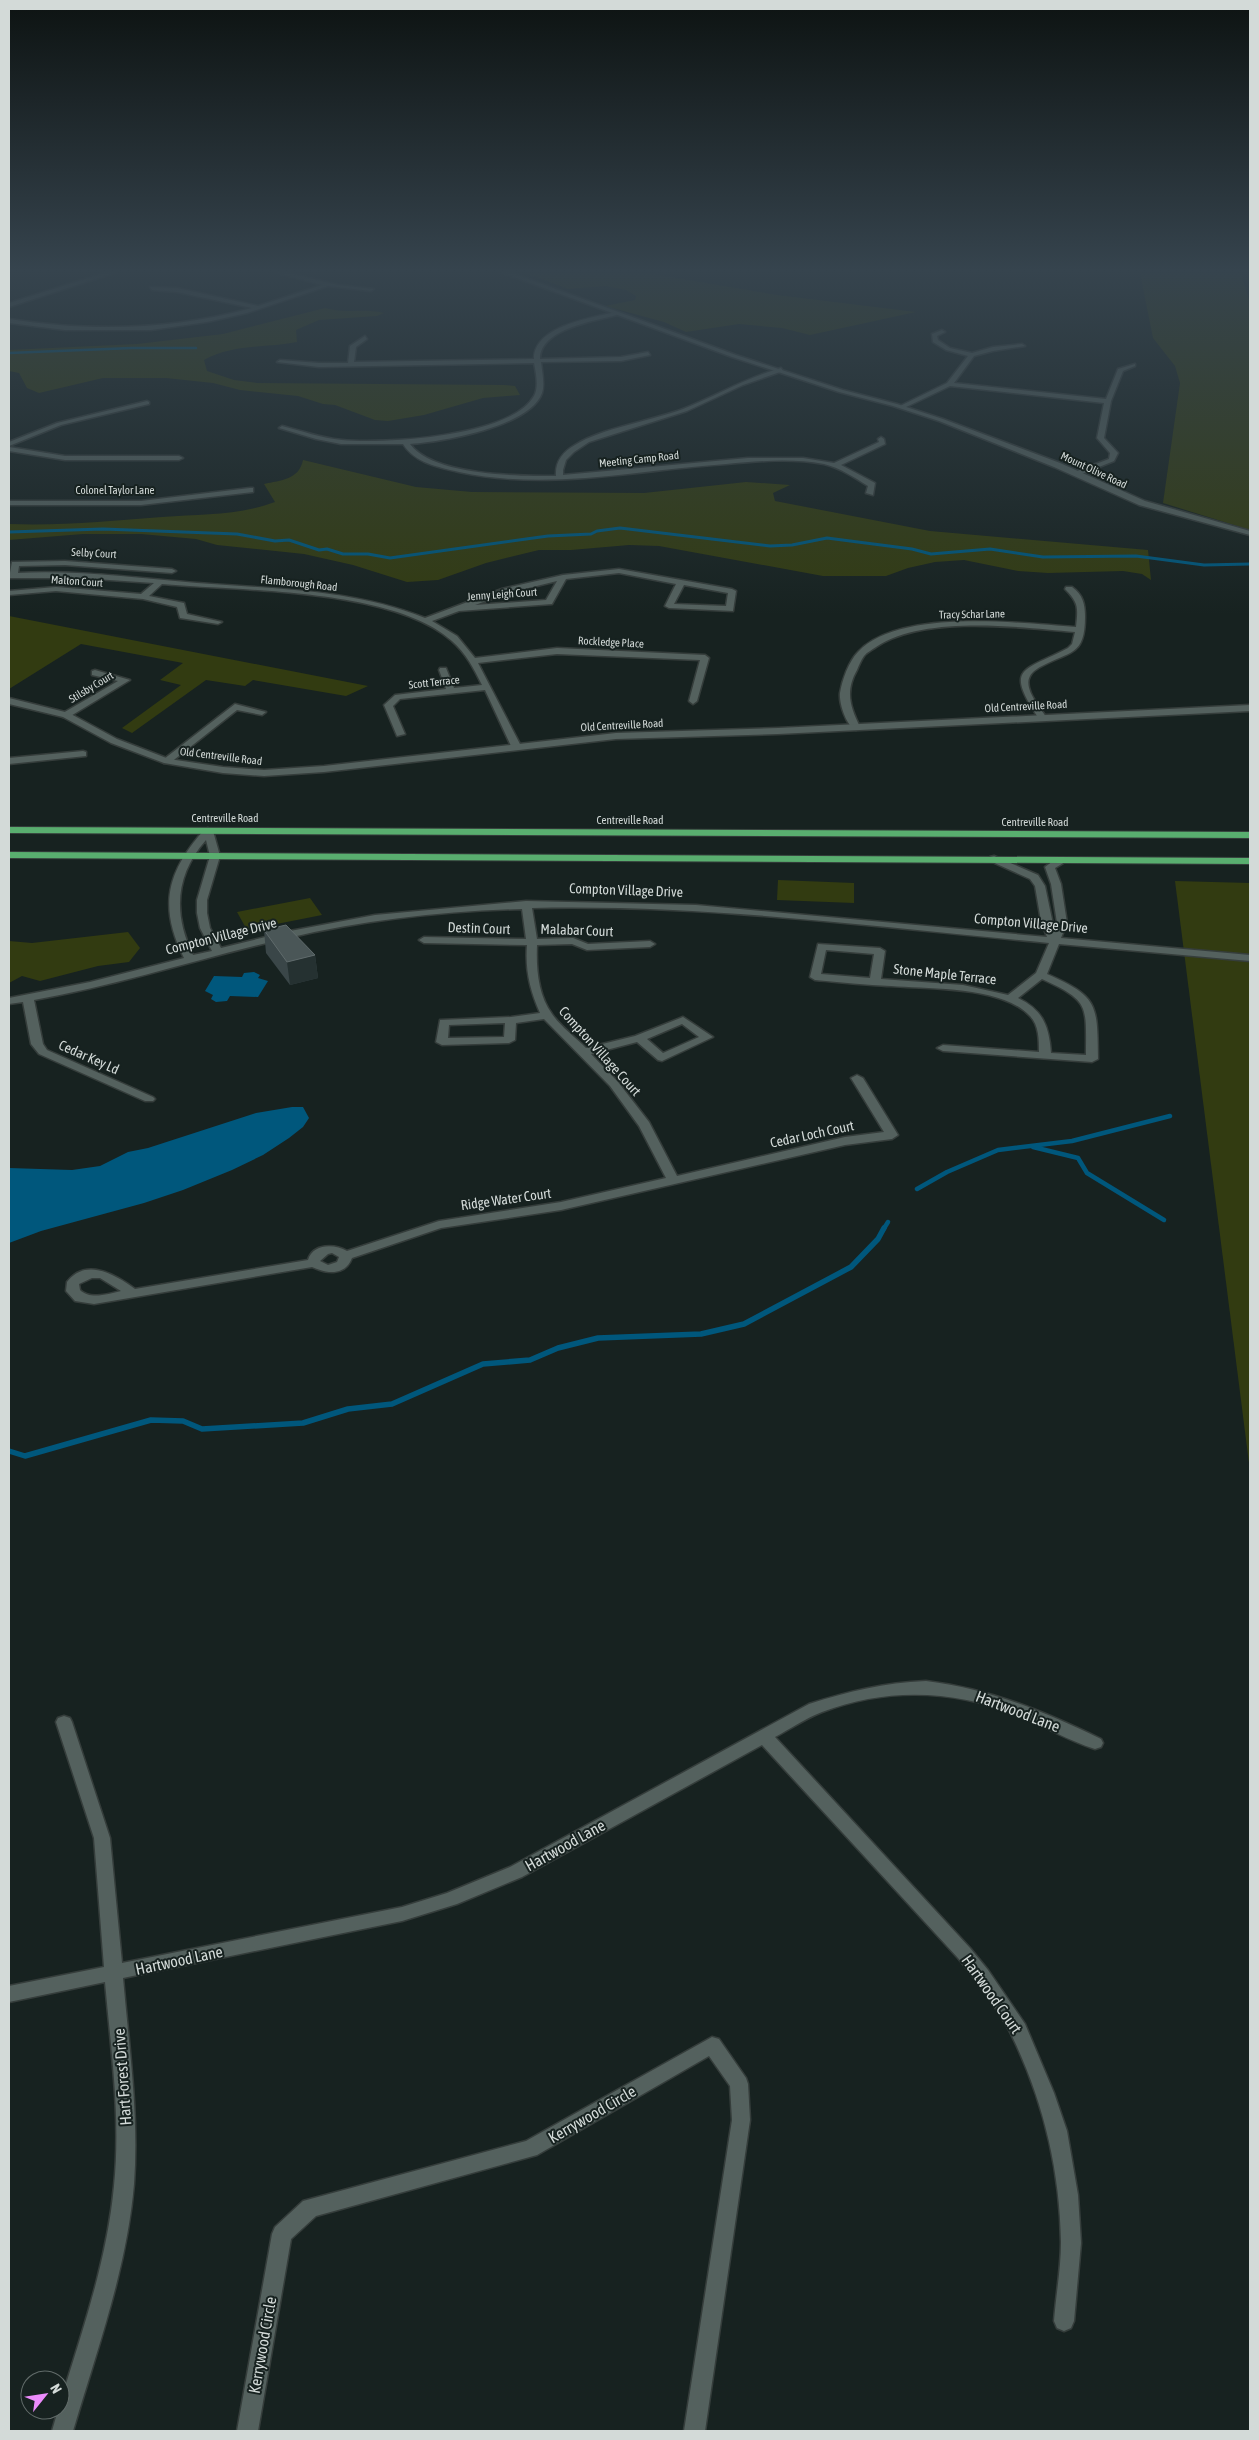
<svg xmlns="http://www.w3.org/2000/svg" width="1259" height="2440" font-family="'Asap Condensed',sans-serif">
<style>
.green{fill:#323b11}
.water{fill:#00577c}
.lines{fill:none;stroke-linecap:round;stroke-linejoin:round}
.stream-far3{stroke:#00577c;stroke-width:2.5}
.stream-far2{stroke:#00577c;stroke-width:3}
.stream-far1{stroke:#00577c;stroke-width:4.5}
.stream{stroke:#00577c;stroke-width:5.5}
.minor-casing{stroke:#353d3b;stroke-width:3}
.tertiary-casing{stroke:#353d3b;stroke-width:3}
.trunk-casing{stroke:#353d3b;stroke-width:2}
.minor{fill:#54615e;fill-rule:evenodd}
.tertiary{fill:#54615e;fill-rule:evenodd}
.trunk{fill:#59ae6f;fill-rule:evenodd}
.wall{fill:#3a4648}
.shaded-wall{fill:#253131}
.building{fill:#4a5657;stroke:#606b6c}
.labels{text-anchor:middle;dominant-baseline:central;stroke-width:4;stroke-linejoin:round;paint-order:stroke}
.far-street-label{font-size:11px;fill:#d3dad8;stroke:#172220}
.street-label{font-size:14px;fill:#d3dad8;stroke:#172220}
.near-street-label{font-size:16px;fill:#d3dad8;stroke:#172220}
</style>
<rect width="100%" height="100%" fill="#172220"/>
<g class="green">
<polygon points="526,273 647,273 777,295 916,312 810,335 782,328 739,324 686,332 664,322 605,306 635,300 636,296 626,290 606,286 568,289"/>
<polygon points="1140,273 1241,273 1250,303 1250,530 1163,503 1180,383 1175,366 1153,338"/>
<path d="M325 308C347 314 364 308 384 313L377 316 319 320 296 330 297 342C265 348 233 344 204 360L207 371 234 380 257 383 504 385 515 386 520 395 483 398 424 415 388 421 375 420 335 405 323 404 298 396 240 390 213 383 166 378H103L39 393 27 388 19 373 9 371V350L137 344 223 334Z"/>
<path d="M303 460 416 487 472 492 644 493 746 482 790 485 773 493 775 501 930 531 1148 550 1151 580 1142 574 1123 571 1048 573 1018 571 964 560 935 562 908 568 886 576H823L659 546 629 545 571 550H539L486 563 438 580 407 582 353 565 304 554 217 545 196 539 141 534H83L9 540V524C60 526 111 521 162 517 202 514 236 516 275 502L264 484C281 480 299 480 303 460Z"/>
<polygon points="9,616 368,686 346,696 253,680 245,686 206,680 132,733 122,728 181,685 160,680 183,663 81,644 9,689"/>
<polygon points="778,880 854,883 854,903 777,900"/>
<polygon points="1175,881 1250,883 1250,1471"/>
<polygon points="310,898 322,915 247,930 237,912"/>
<polygon points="128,932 140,948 129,962 98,966 40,981 22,976 9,983 9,941 32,943"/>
</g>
<g class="water">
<polygon points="254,972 260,975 258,978 268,981 258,997 230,996 227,1001 216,1002 211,999 213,995 205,991 214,976 242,977 244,973"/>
<polygon points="292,1107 303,1107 309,1118 303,1127 289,1138 263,1155 232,1170 183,1190 144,1203 41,1231 9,1243 9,1168 72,1170 100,1166 128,1152 148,1148 256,1113"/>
</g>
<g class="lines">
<polyline class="stream-far3" points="9,353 132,348 196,348"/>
<polyline class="stream-far2" points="9,532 103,529 237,534 275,541 289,540 319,550 327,549 343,554 368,554 390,558 548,536 591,534 597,531 620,528 770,546 792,545 827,538 912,549 931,554 990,549 1043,557 1136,556 1204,565 1250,564"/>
<g class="stream-far1">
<polyline points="1033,1147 1078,1158 1087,1173 1164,1220"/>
<polyline points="917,1189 947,1172 998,1150 1072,1141 1170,1116"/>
<polyline points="883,1230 888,1222"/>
</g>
<polyline class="stream" points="9,1451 25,1456 151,1420 183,1421 202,1429 303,1423 348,1409 392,1404 483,1364 530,1360 558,1348 598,1338 701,1334 744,1324 851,1267 878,1239 884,1228"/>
<g class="minor-casing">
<g id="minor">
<path d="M278 273H289L338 285 374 289 371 291 328 286 247 313 207 322 151 330H65L9 323V319C90 332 172 330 252 308L177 292 152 290 150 287 177 288 258 306 322 285Z"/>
<path d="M615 312 617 315C594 321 540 329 540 359L621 357 648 352 650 355 621 361 541 362C542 372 545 384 542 393 530 427 441 442 410 444 433 476 519 476 556 476 555 461 563 452 575 445 602 428 651 421 683 409 716 396 746 378 781 368L783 371 743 385 687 411 589 442 574 452 566 460 563 470V475L748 458H803L834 463 879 442 878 439 881 437 884 439 885 444 841 465 875 483 873 495 866 493 868 486C854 477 840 468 824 464 792 458 758 461 726 464 637 470 548 491 459 472 438 467 415 463 403 444H341L316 439 279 428 282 426C302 431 321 438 342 440 383 444 511 437 534 396 539 387 536 373 534 363L319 367 277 362 280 360 319 363H348L350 346 365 336 367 339 356 347 354 362 534 359C534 326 591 318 615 312Z"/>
<polygon points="942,330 945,332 937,336 938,340 950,348 972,353 993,347 1022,344 1025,346 993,351 974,356 954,383 1106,399 1118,369 1135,364 1135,366 1123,371 1111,401 1104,438 1118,453 1114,461 1079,475 1072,473 1109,459 1110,453 1097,438 1104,403 950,386 904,408 900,408 900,406 947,383 968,356 946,350 933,342 932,334"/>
<polygon points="147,401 149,402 149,404 61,425 9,446 9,442 57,423"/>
<polygon points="9,447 65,456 179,456 183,458 179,460 65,460 9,451"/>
<polygon points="250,488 253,488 253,492 141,505 9,505 9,501 141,501"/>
<path d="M65 561 172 569 176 571 172 573 65 565 19 566 18 573C78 570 137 578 197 583 274 589 352 589 425 618L502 589 563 575 619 569 732 589 736 591 733 611 669 608 665 606 676 584 619 573 566 579 552 604 459 611 432 621 457 636 475 658 557 648 705 655 709 658 697 701 693 704 689 701 700 660 557 654 478 663 521 746 516 749 511 746 485 690 400 699 393 706 405 734 397 736 384 705 395 695 446 689 439 670 440 668H446L454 688 482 685C474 669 466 653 452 641 393 588 240 591 162 584L149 596 184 603 187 614 222 622 218 624 180 618 177 607 143 599 56 591 9 595V591L56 587 141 594 154 583 80 578H9L12 562ZM557 581 546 600 475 605 508 593ZM684 585 728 593 726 606 674 604Z"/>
<path d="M1066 587H1072C1083 595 1085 604 1085 617 1085 656 1070 651 1042 666 1038 668 1032 672 1030 676 1023 689 1040 707 1046 717L1045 719H1039C1004 666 1023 672 1068 648L1072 644 1075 632C1019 627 924 615 876 647 872 650 867 652 864 656 861 660 859 665 857 670 845 691 850 707 860 727L856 730C846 726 839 703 840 693 842 680 849 661 858 652 899 608 1021 623 1076 627 1078 608 1079 603 1065 589Z"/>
<polygon points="95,670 130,680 69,717 63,717 63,713 118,681 92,675 92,671"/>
<polygon points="235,704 266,712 262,715 237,710 170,763 164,763 164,759"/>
<polygon points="83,751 86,752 86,756 9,764 9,758"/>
<path d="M208 828 213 831 220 856 207 900V913L210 928 221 948 290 931 375 915 526 901 696 905 1047 937 1041 921 1035 886 1030 879 990 861V857L994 856 1038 875 1045 886 1054 929 1057 923 1051 884 1045 867 1057 858H1065V862L1055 868 1061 884 1067 923 1061 938 1250 955V961L1059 944 1047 974C1099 997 1097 1004 1098 1059L1092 1062 943 1051 937 1048 943 1045 1039 1052C1039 1040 1039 1025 1030 1016 1002 986 929 989 891 986 866 985 840 982 815 980L810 977 818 944 880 948 885 951 881 979 963 985 1008 995 1036 973 1049 943C877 927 704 904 532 908L537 939 573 938 588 944 650 941 655 944 650 947 587 950 572 944 537 945C536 968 538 995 552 1014 561 1027 575 1037 586 1048L635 1036 683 1017 713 1037 662 1061 658 1060 637 1042 591 1054 618 1082 649 1122 677 1176 845 1137 884 1132 851 1078 857 1075 863 1078 898 1135 892 1139 845 1145 561 1210 441 1228 352 1258C345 1276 327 1274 312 1267L94 1304 75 1301 66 1291 67 1282C86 1257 116 1275 135 1289L308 1260C313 1243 335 1244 347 1251L439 1221 561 1202 666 1178 639 1126 610 1086 544 1019 516 1023 515 1040 509 1043 442 1045 436 1042 440 1020 511 1017 540 1013C530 990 525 970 527 945L424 943 419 940 424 937 526 939 522 909C443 911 365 920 288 938 203 957 120 985 34 1000L43 1044 47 1050 153 1097 155 1099 153 1101H145L39 1054 31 1044 23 1002 9 1004V998L90 982 184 958C158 906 167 871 205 829ZM206 840 210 856 197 900V913L200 928 212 951 193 955C173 914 175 875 206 840ZM826 950 874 954 870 978 821 974ZM1042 979C1090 1001 1086 1005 1086 1055L1051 1053C1049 1026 1043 1010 1018 998ZM505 1023 504 1037 448 1038 449 1025ZM682 1024 699 1037 663 1053 647 1039ZM332 1253 339 1257 337 1262 328 1265 320 1261 328 1254ZM92 1278H100L121 1291C108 1294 90 1300 80 1290L79 1284Z"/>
<path d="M926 1681C990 1689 1043 1711 1101 1739L1103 1743 1101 1747 1095 1749C1069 1741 1044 1726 1018 1715 954 1690 887 1687 822 1712 806 1718 790 1729 775 1737L970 1948 988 1970 1025 2024 1054 2093 1067 2131 1078 2195 1081 2243 1074 2321 1071 2328 1064 2331 1057 2328 1054 2321C1056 2295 1061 2268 1061 2242 1060 2170 1043 2100 1012 2036 1000 2011 976 1980 958 1958L762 1745 522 1877 457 1904 402 1921 123 1978C129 2047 139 2115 134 2184 127 2268 97 2350 73 2431H52L58 2410H60V2403C82 2332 107 2261 114 2186 121 2118 111 2050 105 1982L9 2002V1986L104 1967 94 1838 56 1722 58 1718 64 1716 70 1718 72 1722 110 1838 122 1963 402 1907 447 1893 510 1867 809 1704C850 1691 883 1683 926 1681Z"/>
<polygon points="712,2037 719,2039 746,2078 748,2084 750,2120 705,2431 684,2431 732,2120 730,2086 709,2056 537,2155 316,2216 291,2239 258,2431 237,2431 272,2234 275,2227 303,2201 526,2141"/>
</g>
</g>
<g class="tertiary-casing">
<g id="tertiary">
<polygon points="104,273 114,273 9,307 9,303"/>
<polygon points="503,273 512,273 736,355 843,390 897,404 943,419 1060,463 1145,501 1250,531 1250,535 1139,505 1054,467 939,421 893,406 839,392 732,357"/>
<polygon points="9,698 69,713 117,739 169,759 223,767 264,770 324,766 616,733 778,728 1250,705 1250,711 778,734 616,739 324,772 264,776 223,773 164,763 111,743 63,717 9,704"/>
</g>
</g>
<g class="trunk-casing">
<g id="trunk">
<polygon points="9,827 1250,832 1250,838 9,833"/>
<polygon points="9,852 1250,858 1250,864 9,858"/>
</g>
</g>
<use href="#minor" class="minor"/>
<use href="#tertiary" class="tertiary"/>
<use href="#trunk" class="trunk"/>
</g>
<polygon class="wall" points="264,930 315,955 318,978 290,985 266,953"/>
<polygon class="shaded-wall" points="315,955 318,978 290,985 287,962"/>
<polygon class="building" points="286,925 315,955 287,962 264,930"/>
<linearGradient id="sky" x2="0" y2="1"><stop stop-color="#0d1312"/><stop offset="0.44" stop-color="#36444e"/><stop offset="1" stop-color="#36444e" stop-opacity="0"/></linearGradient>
<rect width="1259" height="615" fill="url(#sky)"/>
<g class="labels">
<g class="far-street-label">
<text transform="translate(639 459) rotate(-6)">Meeting Camp Road</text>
<text transform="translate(1094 470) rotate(25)">Mount Olive Road</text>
<text x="115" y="490">Colonel Taylor Lane</text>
<text transform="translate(94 553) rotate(3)">Selby Court</text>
<text transform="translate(77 581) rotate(4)">Malton Court</text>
<text transform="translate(299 583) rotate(6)">Flamborough Road</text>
<text transform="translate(502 594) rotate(-4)">Jenny Leigh Court</text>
<text transform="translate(972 614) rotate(-1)">Tracy Schar Lane</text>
<text transform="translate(611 642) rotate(3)">Rockledge Place</text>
<text transform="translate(434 682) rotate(-6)">Scott Terrace</text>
<text transform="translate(91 687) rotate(-31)">Stilsby Court</text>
<text transform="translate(1026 706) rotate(-3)">Old Centreville Road</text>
<text transform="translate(622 725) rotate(-3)">Old Centreville Road</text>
<text transform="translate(221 756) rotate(7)">Old Centreville Road</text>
<text x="225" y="818">Centreville Road</text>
<text x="630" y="820">Centreville Road</text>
<text x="1035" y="822">Centreville Road</text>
</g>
<g class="street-label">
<text transform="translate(626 890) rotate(2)">Compton Village Drive</text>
<text transform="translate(1031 923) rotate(5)">Compton Village Drive</text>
<text transform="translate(479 928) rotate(2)">Destin Court</text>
<text transform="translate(577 930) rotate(2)">Malabar Court</text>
<text transform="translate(221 936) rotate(-14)">Compton Village Drive</text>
<text transform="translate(945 974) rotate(6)">Stone Maple Terrace</text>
<text transform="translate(600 1051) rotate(48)">Compton Village Court</text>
<text transform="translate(89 1057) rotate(24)">Cedar Key Ld</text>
<text transform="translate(812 1134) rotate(-12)">Cedar Loch Court</text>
<text transform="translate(506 1199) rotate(-8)">Ridge Water Court</text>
</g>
<g class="near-street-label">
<text transform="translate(1018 1711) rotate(21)">Hartwood Lane</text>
<text transform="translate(565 1845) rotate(-29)">Hartwood Lane</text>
<text transform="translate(179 1960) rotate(-12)">Hartwood Lane</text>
<text transform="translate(992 1994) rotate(55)">Hartwood Court</text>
<text transform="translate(122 2077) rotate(-94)">Hart Forest Drive</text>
<text transform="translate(592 2114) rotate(-30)">Kerrywood Circle</text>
<text transform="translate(262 2345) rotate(-80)">Kerrywood Circle</text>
</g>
</g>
<rect width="1259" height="2440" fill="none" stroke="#d3dad8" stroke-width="20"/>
<g transform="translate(45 2395) rotate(60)"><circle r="24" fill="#172220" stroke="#626c6a"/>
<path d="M0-4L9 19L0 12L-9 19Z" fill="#ec8cfb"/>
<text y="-8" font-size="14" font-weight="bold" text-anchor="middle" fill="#d3dad8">N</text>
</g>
</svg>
